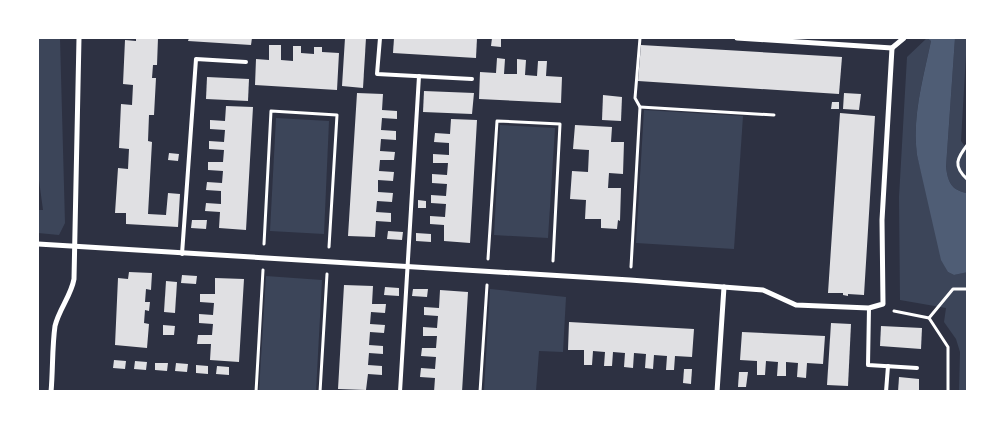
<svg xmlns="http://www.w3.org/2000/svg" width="1005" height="429" font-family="'Open Sans',sans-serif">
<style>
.green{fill:#3c4559}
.water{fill:#4f5d75}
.building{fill:#e0e0e3}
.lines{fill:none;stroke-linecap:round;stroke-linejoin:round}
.path{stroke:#fff;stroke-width:3}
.service{stroke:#fff;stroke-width:4}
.minor{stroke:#fff;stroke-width:5}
</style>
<rect width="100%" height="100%" fill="#2d3142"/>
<g class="green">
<polygon points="38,38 60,38 65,223 59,235 38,233 38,210 43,210 38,173"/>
<path d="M927 38 931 41C923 78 912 117 917 155L948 272 954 275 967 272V391H959L960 352 956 339 944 322 946 308 900 300 899 197 907 57Z"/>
<path d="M955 38H967L961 141 967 149V193C951 190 948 182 946 167Z"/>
<polygon points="644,110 743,116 734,249 636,243"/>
<polygon points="276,118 329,121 324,234 270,231"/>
<polygon points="500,125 555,128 548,238 494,235"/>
<polygon points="266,276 322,280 316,391 259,391"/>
<polygon points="490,289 566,297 563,352 539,351 536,391 484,391"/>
</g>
<path class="water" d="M927 38H955L946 167C948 182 951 190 967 193L968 272 954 275 948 272 941 260 917 155C912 117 923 79 931 41Z"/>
<g class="building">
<polygon points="136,38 158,38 157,65 153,65 152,78 156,78 154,115 149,115 148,141 152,142 148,214 166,215 168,193 180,194 178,227 126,224 126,213 115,213 118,168 128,169 129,149 119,148 121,104 132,105 133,85 123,84 125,40 136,41"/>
<polygon points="189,38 252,38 251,45 188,41"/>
<polygon points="345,38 366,38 363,88 342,86"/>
<polygon points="394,38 477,38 476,58 393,53"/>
<polygon points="492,38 501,38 501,47 491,46"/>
<polygon points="269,45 281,45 281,60 293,61 293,46 301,46 301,53 314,54 314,47 322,47 322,52 339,53 337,90 255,85 256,59 269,60"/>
<polygon points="641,45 842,57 839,94 638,81"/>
<polygon points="497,58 505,59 504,74 517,74 517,59 526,60 525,75 537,76 538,61 547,61 546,76 562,77 561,103 479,99 480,72 496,73"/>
<polygon points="207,77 249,79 248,101 206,99"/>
<polygon points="424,91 474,93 472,114 423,112"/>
<polygon points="357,93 383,94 382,110 397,111 397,119 382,118 381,130 396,131 396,140 381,139 380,151 395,152 394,160 380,160 379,171 394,172 393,181 378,180 378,192 393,193 392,202 377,201 376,212 391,213 391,222 376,221 375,237 348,236"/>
<polygon points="844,93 861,94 859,110 843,109"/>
<polygon points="603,95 622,97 621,121 602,120"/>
<polygon points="832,102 839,102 839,109 831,109"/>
<polygon points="226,106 253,107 246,230 219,228 220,212 205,211 206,203 221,204 221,191 206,190 207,182 222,183 223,171 208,170 208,162 223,162 224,150 209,149 209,141 224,142 225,130 210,129 210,120 225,121"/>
<polygon points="840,113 875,116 864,295 848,294 848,296 843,295 843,293 828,293"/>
<polygon points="451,119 477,120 470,243 444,241 444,225 430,224 430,216 445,217 446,204 431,203 431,195 446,196 447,184 432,183 432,174 447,175 448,163 433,163 433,154 449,155 449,143 434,142 435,133 450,134"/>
<polygon points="575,125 612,127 611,142 624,142 623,174 609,173 608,188 621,188 620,221 618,220 617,229 601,228 601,219 585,219 586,200 570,199 572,171 588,172 589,150 573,149"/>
<polygon points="169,153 179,154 178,161 168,160"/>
<polygon points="418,200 426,201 426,208 418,208"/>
<polygon points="192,220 207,220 206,229 191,228"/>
<polygon points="388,231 403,232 402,240 387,239"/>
<polygon points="416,233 431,234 431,242 416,241"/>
<polygon points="129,272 152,273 151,290 146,289 145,302 150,302 149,311 145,310 144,323 149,324 147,348 115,345 118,278 128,279"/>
<polygon points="182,275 197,276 196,284 181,283"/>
<polygon points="215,278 244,279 239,362 210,360 211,344 197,344 198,335 212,335 213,324 199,323 199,314 213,315 214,303 200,302 200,294 215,294"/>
<polygon points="166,281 177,282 175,313 164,312"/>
<polygon points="344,285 373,286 372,304 386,304 385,313 371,312 370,324 385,325 384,333 370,332 369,345 383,346 383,354 369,353 368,365 382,366 382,375 368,374 366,390 338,389"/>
<polygon points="385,287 399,288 399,296 384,295"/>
<polygon points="413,289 428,289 427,297 412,296"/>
<polygon points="440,290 468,292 462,392 434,392 435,378 420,377 421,368 435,369 436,357 421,356 422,348 436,348 437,336 423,336 423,327 437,328 438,316 424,315 424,307 439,308"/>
<polygon points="569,322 694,329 692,357 675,356 674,370 666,370 667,356 654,355 653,369 645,368 646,354 634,353 633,368 624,367 625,353 613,352 612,366 604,366 605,352 593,351 592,365 584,365 584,350 568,350"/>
<polygon points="831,323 851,324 848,386 827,385"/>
<polygon points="163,325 175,326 174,335 163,335"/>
<polygon points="881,326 922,328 921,349 880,346"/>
<polygon points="742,332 825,336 823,364 807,363 806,378 797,377 798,363 786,362 786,376 777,376 778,362 766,361 765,375 757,375 757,361 740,360"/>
<polygon points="114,360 126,361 125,369 113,368"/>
<polygon points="135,361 147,362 146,370 134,369"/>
<polygon points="155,363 168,363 167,371 155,370"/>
<polygon points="176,363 188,364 187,372 175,371"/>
<polygon points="196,365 208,366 208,374 196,373"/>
<polygon points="217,366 229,367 229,375 216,374"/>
<polygon points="684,369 692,369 691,384 683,383"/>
<polygon points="739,372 748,372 746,387 738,387"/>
<polygon points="899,377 919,379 919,392 898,392"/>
</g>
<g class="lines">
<g class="path">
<polyline points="640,107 774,115"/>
<path d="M968 144C957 158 952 166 968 180"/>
<polyline points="264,244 271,111 337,115 329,247"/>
<polyline points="488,259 497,121 560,124 553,261"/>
<polyline points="631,267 640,107 635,98 640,38"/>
<polyline points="894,311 929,318 948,347 948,392"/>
<polyline points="929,318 953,289 968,289"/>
<polyline points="256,392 263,270"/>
<polyline points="320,392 327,274"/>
<polyline points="480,392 487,285"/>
</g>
<g class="service">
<polyline points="380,38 377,74 472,79"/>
<polyline points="182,254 196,59 246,62"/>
<polyline points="869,308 868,365 917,368"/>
<polyline points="400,392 419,76"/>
<polyline points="886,392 888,366"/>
</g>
<g class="minor">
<polyline points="737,38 892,48"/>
<polyline points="892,48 904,38"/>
<polyline points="38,244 630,280 763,290 796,305 869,308 883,304 882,220 892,48"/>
<path d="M51 392C53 370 52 347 55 326 59 309 71 296 74 279L79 38"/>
<polyline points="717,392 724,287"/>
</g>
</g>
<rect width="1005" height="429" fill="none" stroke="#ffffff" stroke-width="78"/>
</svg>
